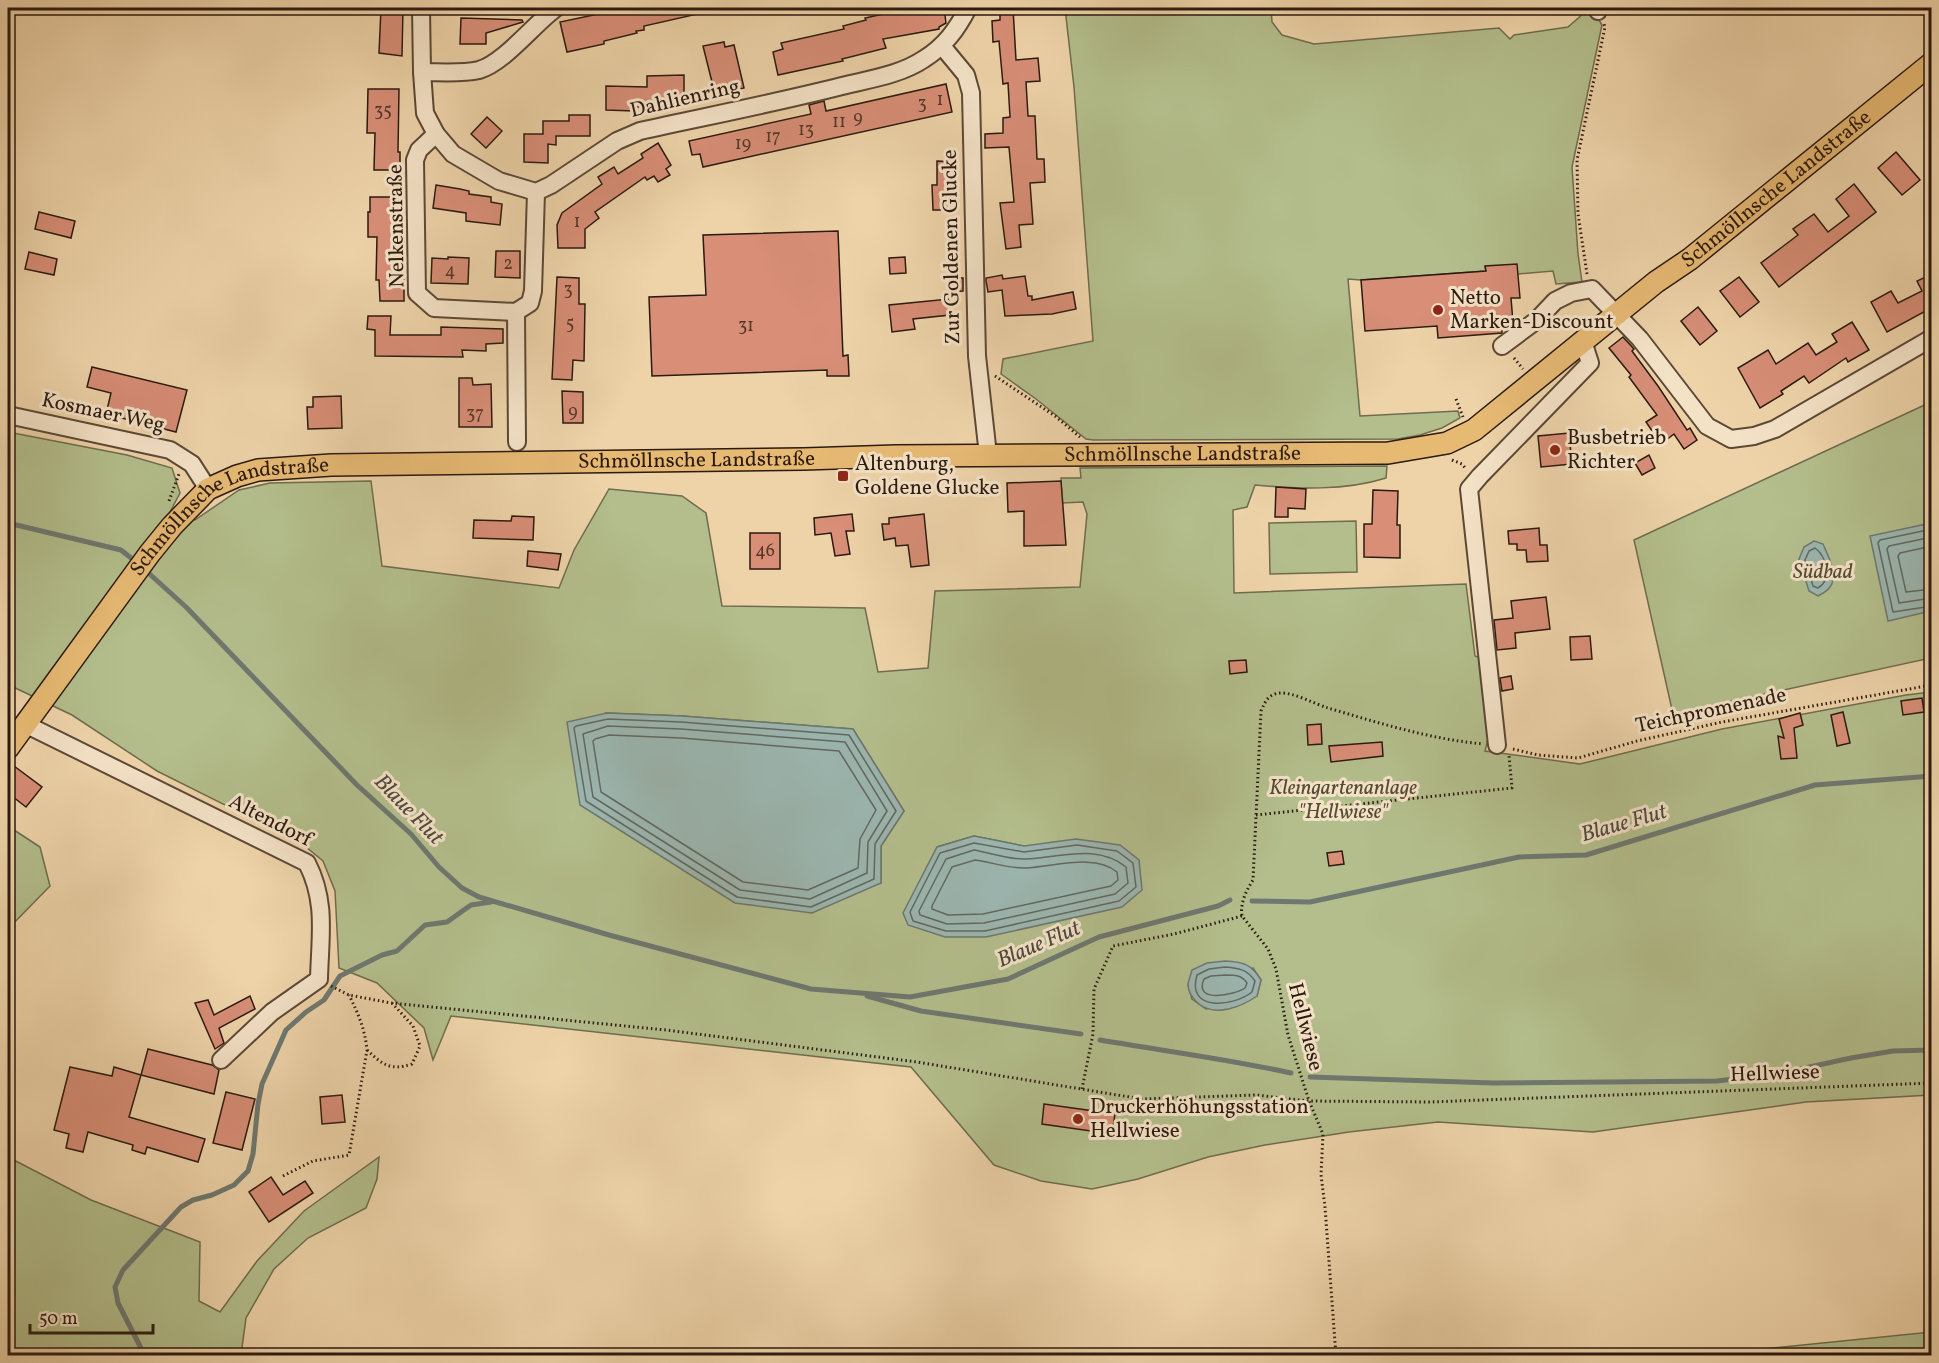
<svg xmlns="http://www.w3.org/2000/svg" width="1939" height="1363" font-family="Vollkorn,serif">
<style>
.green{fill:#b3be8c;stroke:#6f6c4e;stroke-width:1.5;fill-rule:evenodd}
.water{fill:#9bb6b0;stroke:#6e7870;stroke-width:1.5}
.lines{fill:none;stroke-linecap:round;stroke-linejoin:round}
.shore{stroke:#636860;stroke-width:1.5}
.stream{stroke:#6e7870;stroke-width:5}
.building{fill:#d88e77;stroke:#2b1a0f;stroke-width:1.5}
.minor-casing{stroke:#5c4836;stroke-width:20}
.major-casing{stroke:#2b1a0f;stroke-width:24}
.path{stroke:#2b1a0f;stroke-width:3;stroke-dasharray:1.5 3;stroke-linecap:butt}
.minor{stroke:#f4e2c7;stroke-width:16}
.major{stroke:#e7ba74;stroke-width:21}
.poi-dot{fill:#8f2418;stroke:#f4e2c7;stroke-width:2}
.labels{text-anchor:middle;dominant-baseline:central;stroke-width:6;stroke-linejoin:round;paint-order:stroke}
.number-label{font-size:18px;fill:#563729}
.street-label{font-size:21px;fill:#2b1a0f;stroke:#f4e2c7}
.poi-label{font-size:21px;fill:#2b1a0f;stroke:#f4e2c7;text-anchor:start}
.park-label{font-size:21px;font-style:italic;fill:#544b34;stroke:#f4e2c7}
.water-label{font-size:22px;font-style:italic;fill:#4d493f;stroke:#f4e2c7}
</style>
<rect width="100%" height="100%" fill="#eed3a9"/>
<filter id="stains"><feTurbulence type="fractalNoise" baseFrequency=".00333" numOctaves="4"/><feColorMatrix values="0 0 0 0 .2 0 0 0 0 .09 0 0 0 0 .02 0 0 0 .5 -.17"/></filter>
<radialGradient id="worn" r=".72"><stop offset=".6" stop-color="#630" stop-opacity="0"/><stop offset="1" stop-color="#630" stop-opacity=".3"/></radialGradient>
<g class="green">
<polygon points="1065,8 1271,8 1272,22 1282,35 1314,44 1499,28 1510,39 1514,35 1568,27 1584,13 1596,15 1602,25 1572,167 1578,254 1582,282 1556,284 1553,271 1518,274 1485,267 1486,271 1361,280 1348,279 1360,416 1458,411 1460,418 1442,428 1420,435 1398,439 1093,440 1086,439 1036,399 1001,374 1003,359 1093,341 1074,87"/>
<polygon points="1931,402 1931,658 1673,714 1634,540"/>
<path d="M8 432 127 455 172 468 180 493 170 512 195 520 239 490 270 483 371 481 382 566 559 588 574 550 609 489 682 496 706 513 722 606 865 608 878 672 928 668 935 591 1080 587 1087 514 1083 502 1062 503 1061 478H1081L1080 468 1387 466 1386 478C1345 491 1298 489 1255 485L1247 507 1233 510 1234 593 1466 584 1475 656 1483 659 1490 730 1485 751 1580 764 1722 729 1906 695 1931 692V1095L1806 1102 1593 1132 1438 1122 1349 1132 1265 1145 1208 1157 1138 1179 1092 1189 1041 1181 994 1165 911 1067 451 1016 433 1060 424 1028 377 983 339 968 335 891 323 861 301 843 157 771 72 715 9 685 8 686ZM607 713 682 716 853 729 904 811 881 846V883ZM974 836 1024 846 937 847ZM1253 968 1261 980 1257 996 1206 1009 1192 999 1188 985Z"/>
<polygon points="1356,521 1357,572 1270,574 1269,523"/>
<polygon points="8,826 40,847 50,886 8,929"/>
<polygon points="8,1157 91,1200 200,1242 199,1301 220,1312 257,1261 304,1211 379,1157 377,1179 366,1208 308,1238 274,1269 246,1318 241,1355 25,1356 8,1344"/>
<polygon points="1931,1332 1931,1355 1704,1355"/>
</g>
<g class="water">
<polygon points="1931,523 1931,611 1888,621 1870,536"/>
<path d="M1814 541 1823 544C1828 556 1839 575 1830 587 1828 590 1822 594 1818 596L1809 591 1799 559 1804 547Z"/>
<polygon points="607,713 682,716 853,729 904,811 881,846 881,883 812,913 735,903 580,805 567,722"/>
<polygon points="974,836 1024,846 1076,839 1120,845 1139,860 1142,890 1122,907 986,937 945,937 908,925 903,913 937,847"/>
<path d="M1225 961C1244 962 1251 964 1261 980L1257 996C1241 1007 1216 1017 1199 1004 1193 999 1188 992 1188 984 1189 979 1191 974 1192 970L1207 963Z"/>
</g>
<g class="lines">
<g class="shore">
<polyline points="1932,529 1880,540 1878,543 1893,612 1932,606"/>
<polyline points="1932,537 1889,546 1887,549 1899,603 1932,598"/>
<polyline points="1932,546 1900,553 1898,556 1906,592 1932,589"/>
<path d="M1815 548C1827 557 1832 580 1818 588L1813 586 1805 560 1809 551Z"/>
<polygon points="608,719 681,722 849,735 896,811 875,844 874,879 811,907 737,897 586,801 574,728 576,726"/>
<polygon points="608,726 681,729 845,742 887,811 868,842 867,873 810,899 740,890 593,797 583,734"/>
<polygon points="609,735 681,738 839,751 876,810 860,839 858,868 808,890 743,882 601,792 593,741 595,739"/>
<polygon points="974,843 1024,852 1077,845 1117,851 1133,863 1136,887 1119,901 985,931 946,931 913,921 910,912 940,853"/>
<path d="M974 850C991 853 1009 860 1026 859 1059 858 1097 843 1126 867L1128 883 1115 894 984 923 947 924 920 915 919 911 946 859Z"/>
<path d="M975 860C991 862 1010 869 1026 868 1053 867 1095 853 1117 872L1118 880 1111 886 983 914 948 915 932 909V906L952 867Z"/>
<path d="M1225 967C1238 968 1247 969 1255 981L1252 992C1233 1007 1186 1012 1197 975L1209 969Z"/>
<path d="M1226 975C1234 975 1242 975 1247 983L1245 988C1235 995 1193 1004 1204 979L1211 976Z"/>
</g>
<g class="stream">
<polyline points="8,523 121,550 136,562"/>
<polyline points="143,568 186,607 357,785 411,834 439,867 462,888 479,897 609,935 811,989 910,997 1008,979 1099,937 1218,906 1230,900"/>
<polyline points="1252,901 1310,902 1519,857 1586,855 1815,785 1932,776"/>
<polyline points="867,996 921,1011 1081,1034"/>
<path d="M1100 1040C1164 1051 1228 1059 1291 1073"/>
<polyline points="1310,1077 1493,1083 1717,1081 1777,1074 1851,1058 1893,1051 1932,1050"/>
<polyline points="145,1356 118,1303 115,1287 123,1270 181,1207 193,1200 212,1195 234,1185 248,1171 253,1154 258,1104 262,1084 286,1030 306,1012 324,1000 340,976 382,955 397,951 425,925 447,922 471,905 491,902"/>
</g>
</g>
<g class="building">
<polygon points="381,8 403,8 402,56 379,53"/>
<polygon points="607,8 631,8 632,12 655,8 701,8 702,13 644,26 644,30 636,31 637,33 604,41 604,44 567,52 560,22 608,12"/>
<polygon points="911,8 944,8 946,23 939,27 939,29 883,39 886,48 842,59 843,61 778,75 773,52 783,49 781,43 844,29 843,26 866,20 865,18"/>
<polygon points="1000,8 1013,8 1016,60 1038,58 1040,81 1026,82 1028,116 1035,116 1037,159 1044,159 1045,182 1030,183 1033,224 1019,225 1021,247 1006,249 1000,203 1014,202 1009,147 985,148 985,134 1003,133 1003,118 1010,117 1008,83 1003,84 999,41 993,42 992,21 1000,20"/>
<polygon points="461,18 522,20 523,22 486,33 486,44 460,44"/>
<polygon points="724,42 725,47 734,45 744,88 715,94 703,46"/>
<polygon points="684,75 684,103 642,104 642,107 635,107 634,111 606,110 606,86 647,87 647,76"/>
<polygon points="946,84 952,112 703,167 700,154 692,155 689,141 811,114 809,105 824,101 826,111"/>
<polygon points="368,89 399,89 398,152 400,152 400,170 374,170 375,133 367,133"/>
<polygon points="569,115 590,115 590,136 556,136 556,145 548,144 548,163 524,162 524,134 543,134 543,121 569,121"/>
<polygon points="487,117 502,131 486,148 471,134"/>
<polygon points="658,143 671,165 666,169 670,175 658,182 654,176 647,180 645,177 595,212 599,218 585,229 585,248 558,248 557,225 562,213 602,184 598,177 614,167 618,174 643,158 641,154"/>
<polygon points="1896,152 1920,180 1902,195 1878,168"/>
<polygon points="937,161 954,162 953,185 957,185 957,210 933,210 932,185 937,185"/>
<polygon points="1854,184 1876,212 1779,287 1761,263 1798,235 1793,229 1814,214 1828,232 1849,216 1836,199"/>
<polygon points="436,185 460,189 469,191 469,194 491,197 491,202 502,204 500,225 466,221 466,213 433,208"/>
<polygon points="370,197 396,197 396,238 401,238 400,280 404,280 404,301 380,301 379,280 376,280 377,237 368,237 368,212 370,212"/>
<polygon points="39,212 75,221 71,238 35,229"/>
<polygon points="838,231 843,356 848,355 849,376 827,376 827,370 652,376 649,297 706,295 703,235"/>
<polygon points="496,251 520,251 520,278 495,277"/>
<polygon points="29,252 57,259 54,275 25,269"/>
<polygon points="448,257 469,258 468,284 431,283 432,258 448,259"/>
<polygon points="905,257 906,273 890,274 889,258"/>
<polygon points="1517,264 1520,298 1511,298 1513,322 1502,323 1502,333 1438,338 1437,326 1365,331 1361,280 1486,271 1485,266"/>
<polygon points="1932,274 1932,310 1931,308 1887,332 1871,302 1891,291 1898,303 1922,291 1917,281"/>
<polygon points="1002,275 1003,279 1025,276 1028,296 1032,296 1032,300 1073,292 1076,309 1052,314 1005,316 1002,290 988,292 986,281 986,278"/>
<polygon points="557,277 579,278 579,304 585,304 584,361 573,360 572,380 552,379"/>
<polygon points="1739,277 1759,302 1740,317 1720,291"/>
<polygon points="949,278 963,278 963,291 950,292"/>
<polygon points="949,299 950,315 913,319 915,329 892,332 889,305"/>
<polygon points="1698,307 1717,331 1700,345 1681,321"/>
<polygon points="368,316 391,316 390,335 441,335 441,327 503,329 503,343 486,344 486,351 462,350 463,357 375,356 375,330 367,329"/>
<polygon points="1852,322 1869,350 1848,362 1846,358 1809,383 1804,376 1781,391 1783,394 1760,408 1738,368 1768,350 1776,364 1808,343 1816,355 1837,342 1832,334"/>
<polygon points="1623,337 1634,349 1632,351 1658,386 1687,430 1690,428 1697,440 1684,449 1674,434 1661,444 1646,422 1657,415 1629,377 1631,375 1609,348"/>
<polygon points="92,367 187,390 176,432 106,414 111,393 87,387"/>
<polygon points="459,378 472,378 473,385 491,384 492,427 459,427"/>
<polygon points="562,391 583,392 583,423 563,423"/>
<polygon points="341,396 342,428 308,429 307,407 313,407 313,397"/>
<polygon points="1569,433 1572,464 1541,467 1538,436"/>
<polygon points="1649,455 1655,468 1642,475 1635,463"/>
<polygon points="1061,481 1066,545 1024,546 1024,511 1008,512 1007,483"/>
<polygon points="1276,487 1306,489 1305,509 1288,508 1288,517 1275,517"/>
<polygon points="1373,490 1398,491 1397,525 1400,525 1400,558 1364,557 1364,524 1372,524"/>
<polygon points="852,514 854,531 846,531 850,554 835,556 831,533 815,535 814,518"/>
<polygon points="924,514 929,565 911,567 908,545 896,546 895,538 884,540 882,524 889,524 889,518"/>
<polygon points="512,516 534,517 533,540 473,538 474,520 511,521"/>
<polygon points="1539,528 1540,545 1547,545 1548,561 1527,562 1526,550 1517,550 1517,544 1509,544 1508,531"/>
<rect x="750" y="533" width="30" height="36"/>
<polygon points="528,551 561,554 558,570 527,566"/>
<polygon points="1546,597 1550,629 1515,633 1516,648 1497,650 1494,620 1513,618 1511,601"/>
<polygon points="1590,636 1592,659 1571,660 1570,637"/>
<polygon points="1246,660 1247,672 1230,674 1229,661"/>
<polygon points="1511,676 1513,689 1502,691 1500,678"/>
<polygon points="1922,698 1924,712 1903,715 1901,701"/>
<polygon points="1843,712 1850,743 1837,746 1831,715"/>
<polygon points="1800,713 1803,725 1794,728 1797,758 1781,759 1778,736 1784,738 1779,719"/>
<polygon points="1321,724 1322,744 1308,745 1307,725"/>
<polygon points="1382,742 1383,756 1331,762 1329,746"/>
<polygon points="14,766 42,787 26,807 8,793 8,774"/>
<polygon points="1342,851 1344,864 1329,866 1327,853"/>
<polygon points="250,996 255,1009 219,1028 224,1043 215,1049 195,1003 208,1000 214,1015"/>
<polygon points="148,1049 212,1065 219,1070 214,1094 141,1075"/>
<polygon points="70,1067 112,1076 114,1067 141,1075 129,1117 205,1139 198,1162 147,1147 145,1154 132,1150 133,1145 88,1132 83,1152 66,1148 69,1134 54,1130"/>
<polygon points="226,1092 255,1099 242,1150 213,1143"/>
<polygon points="342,1095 345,1122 322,1124 320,1097"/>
<polygon points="1044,1104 1115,1114 1112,1134 1042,1124"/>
<polygon points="271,1177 283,1195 305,1181 313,1193 269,1222 249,1192"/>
</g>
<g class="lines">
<g class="minor-casing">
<g id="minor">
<path d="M421 8 422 72 425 113 436 134 453 154 499 181 536 192 551 185 617 141 640 131C708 116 775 103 842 86 870 79 900 75 924 59 945 46 957 29 968 8"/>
<polyline points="1598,11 1599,8"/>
<polyline points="942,46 966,75 971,93 977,356 988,455"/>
<path d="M422 72C440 72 461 74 479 70 504 63 534 24 556 8"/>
<polyline points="436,134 419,150 415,160 417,293 434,308 516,312 530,303 533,291 536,192"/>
<polyline points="516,312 517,442"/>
<polyline points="1502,346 1537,320 1555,301 1571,293 1592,289 1640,339 1707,426 1731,439 1754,436 1775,429 1932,338"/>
<polyline points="8,415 170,450 192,464 208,489"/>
<path d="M25 724 307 863C327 902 320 936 319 979L272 1012 221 1060"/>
<polyline points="1497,745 1469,489 1480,476 1590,363 1583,341"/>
</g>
</g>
<g class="major-casing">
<g id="major">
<path id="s1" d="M8 748 150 553 172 526 208 489 237 476 258 470 331 465 804 459 896 456 1388 453 1447 443 1474 430 1656 282 1690 259 1932 63"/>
</g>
</g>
<g class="path">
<polyline points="1587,274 1578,214 1577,160 1605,27 1604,24"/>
<polyline points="1514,358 1523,369"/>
<polyline points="995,376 1055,416 1080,437"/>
<polyline points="1456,399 1463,417"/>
<polyline points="1452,460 1462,464 1466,469"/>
<polyline points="169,501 179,474"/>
<polyline points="1513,749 1538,755 1578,758 1637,741 1722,722 1932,685"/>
<polyline points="1256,815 1512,788 1509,755"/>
<polyline points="331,986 349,995 391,1003 666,1030 917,1062 1142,1099 1256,1095 1309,1101 1430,1102 1932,1083"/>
<path d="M367 1050C383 1065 390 1071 412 1064L420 1046 413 1026 392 1003"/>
<polyline points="1082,1089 1093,1034 1094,989 1113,946 1174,934 1242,916"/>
<path d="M283 1176 313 1161 349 1155 367 1050C365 1029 358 1013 349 995"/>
<path d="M1336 1356 1325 1207 1321 1175 1323 1134 1309 1101 1288 1035 1276 969 1268 949 1242 916C1240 903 1246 891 1253 880L1261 711C1265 702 1268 694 1280 693 1293 692 1315 704 1328 708 1379 723 1430 739 1483 744"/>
</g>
<use href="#minor" class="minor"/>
<use href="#major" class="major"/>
</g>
<g class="poi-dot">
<circle cx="1438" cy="310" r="6"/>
<circle cx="1555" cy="450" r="6"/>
<rect x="837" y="470" width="12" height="12" rx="3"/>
<circle cx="1078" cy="1119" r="6"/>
</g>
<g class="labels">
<g class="number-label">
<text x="940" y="100">1</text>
<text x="922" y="104">3</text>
<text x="383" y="111">35</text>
<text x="858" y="118">9</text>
<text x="839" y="122">11</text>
<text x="806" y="130">13</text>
<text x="773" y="137">17</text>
<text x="743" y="144">19</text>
<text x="577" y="222">1</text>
<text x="508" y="264">2</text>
<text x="450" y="271">4</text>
<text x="568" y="290">3</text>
<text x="570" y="324">5</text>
<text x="746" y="326">31</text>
<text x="573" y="412">9</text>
<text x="475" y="414">37</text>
<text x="765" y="551">46</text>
</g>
<g class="street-label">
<text transform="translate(685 99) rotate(-13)">Dahlienring</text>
<text stroke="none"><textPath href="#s1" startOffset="1988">Schmöllnsche Landstraße</textPath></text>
<text transform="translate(397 226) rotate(-91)">Nelkenstraße</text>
<text transform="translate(952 247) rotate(-91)">Zur Goldenen Glucke</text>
<text transform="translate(103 413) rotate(12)">Kosmaer Weg</text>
<text stroke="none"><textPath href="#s1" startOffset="1306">Schmöllnsche Landstraße</textPath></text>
<text stroke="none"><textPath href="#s1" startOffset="820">Schmöllnsche Landstraße</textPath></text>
<text stroke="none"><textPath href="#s1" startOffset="334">Schmöllnsche Landstraße</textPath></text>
<text transform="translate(1711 711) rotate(-12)">Teichpromenade</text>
<text transform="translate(270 821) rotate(27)">Altendorf</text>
<text transform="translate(1305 1027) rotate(76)">Hellwiese</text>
<text transform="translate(1775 1074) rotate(-2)">Hellwiese</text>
</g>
<g class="poi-label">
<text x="1450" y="298">Netto<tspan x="1450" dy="24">Marken-Discount</tspan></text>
<text x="1567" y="438">Busbetrieb<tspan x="1567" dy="24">Richter</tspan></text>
<text x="855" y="464">Altenburg,<tspan x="855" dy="24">Goldene Glucke</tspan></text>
<text x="1090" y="1107">Druckerhöhungsstation<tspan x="1090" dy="24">Hellwiese</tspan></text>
</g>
<g class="park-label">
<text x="1823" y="572">Südbad</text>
<text x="1343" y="788">Kleingartenanlage<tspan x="1343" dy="24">"Hellwiese"</tspan></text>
</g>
<g class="water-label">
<text transform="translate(408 810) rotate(46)">Blaue Flut</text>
<text transform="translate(1624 824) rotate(-16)">Blaue Flut</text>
<text transform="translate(1039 945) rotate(-23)">Blaue Flut</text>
</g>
</g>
<rect width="1939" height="1363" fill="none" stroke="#eed3a9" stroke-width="30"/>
<rect x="9" y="9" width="1921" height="1345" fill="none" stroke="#2b1a0f" stroke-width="3"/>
<rect x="15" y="15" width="1909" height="1333" fill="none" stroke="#2b1a0f" stroke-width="1.5"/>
<path d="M30 1324v9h123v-9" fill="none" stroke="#2b1a0f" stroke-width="3"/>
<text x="39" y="1324" font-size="18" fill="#2b1a0f" stroke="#f4e2c7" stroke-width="4.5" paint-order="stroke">50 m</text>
<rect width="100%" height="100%" filter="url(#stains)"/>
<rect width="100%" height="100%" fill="url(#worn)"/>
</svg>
